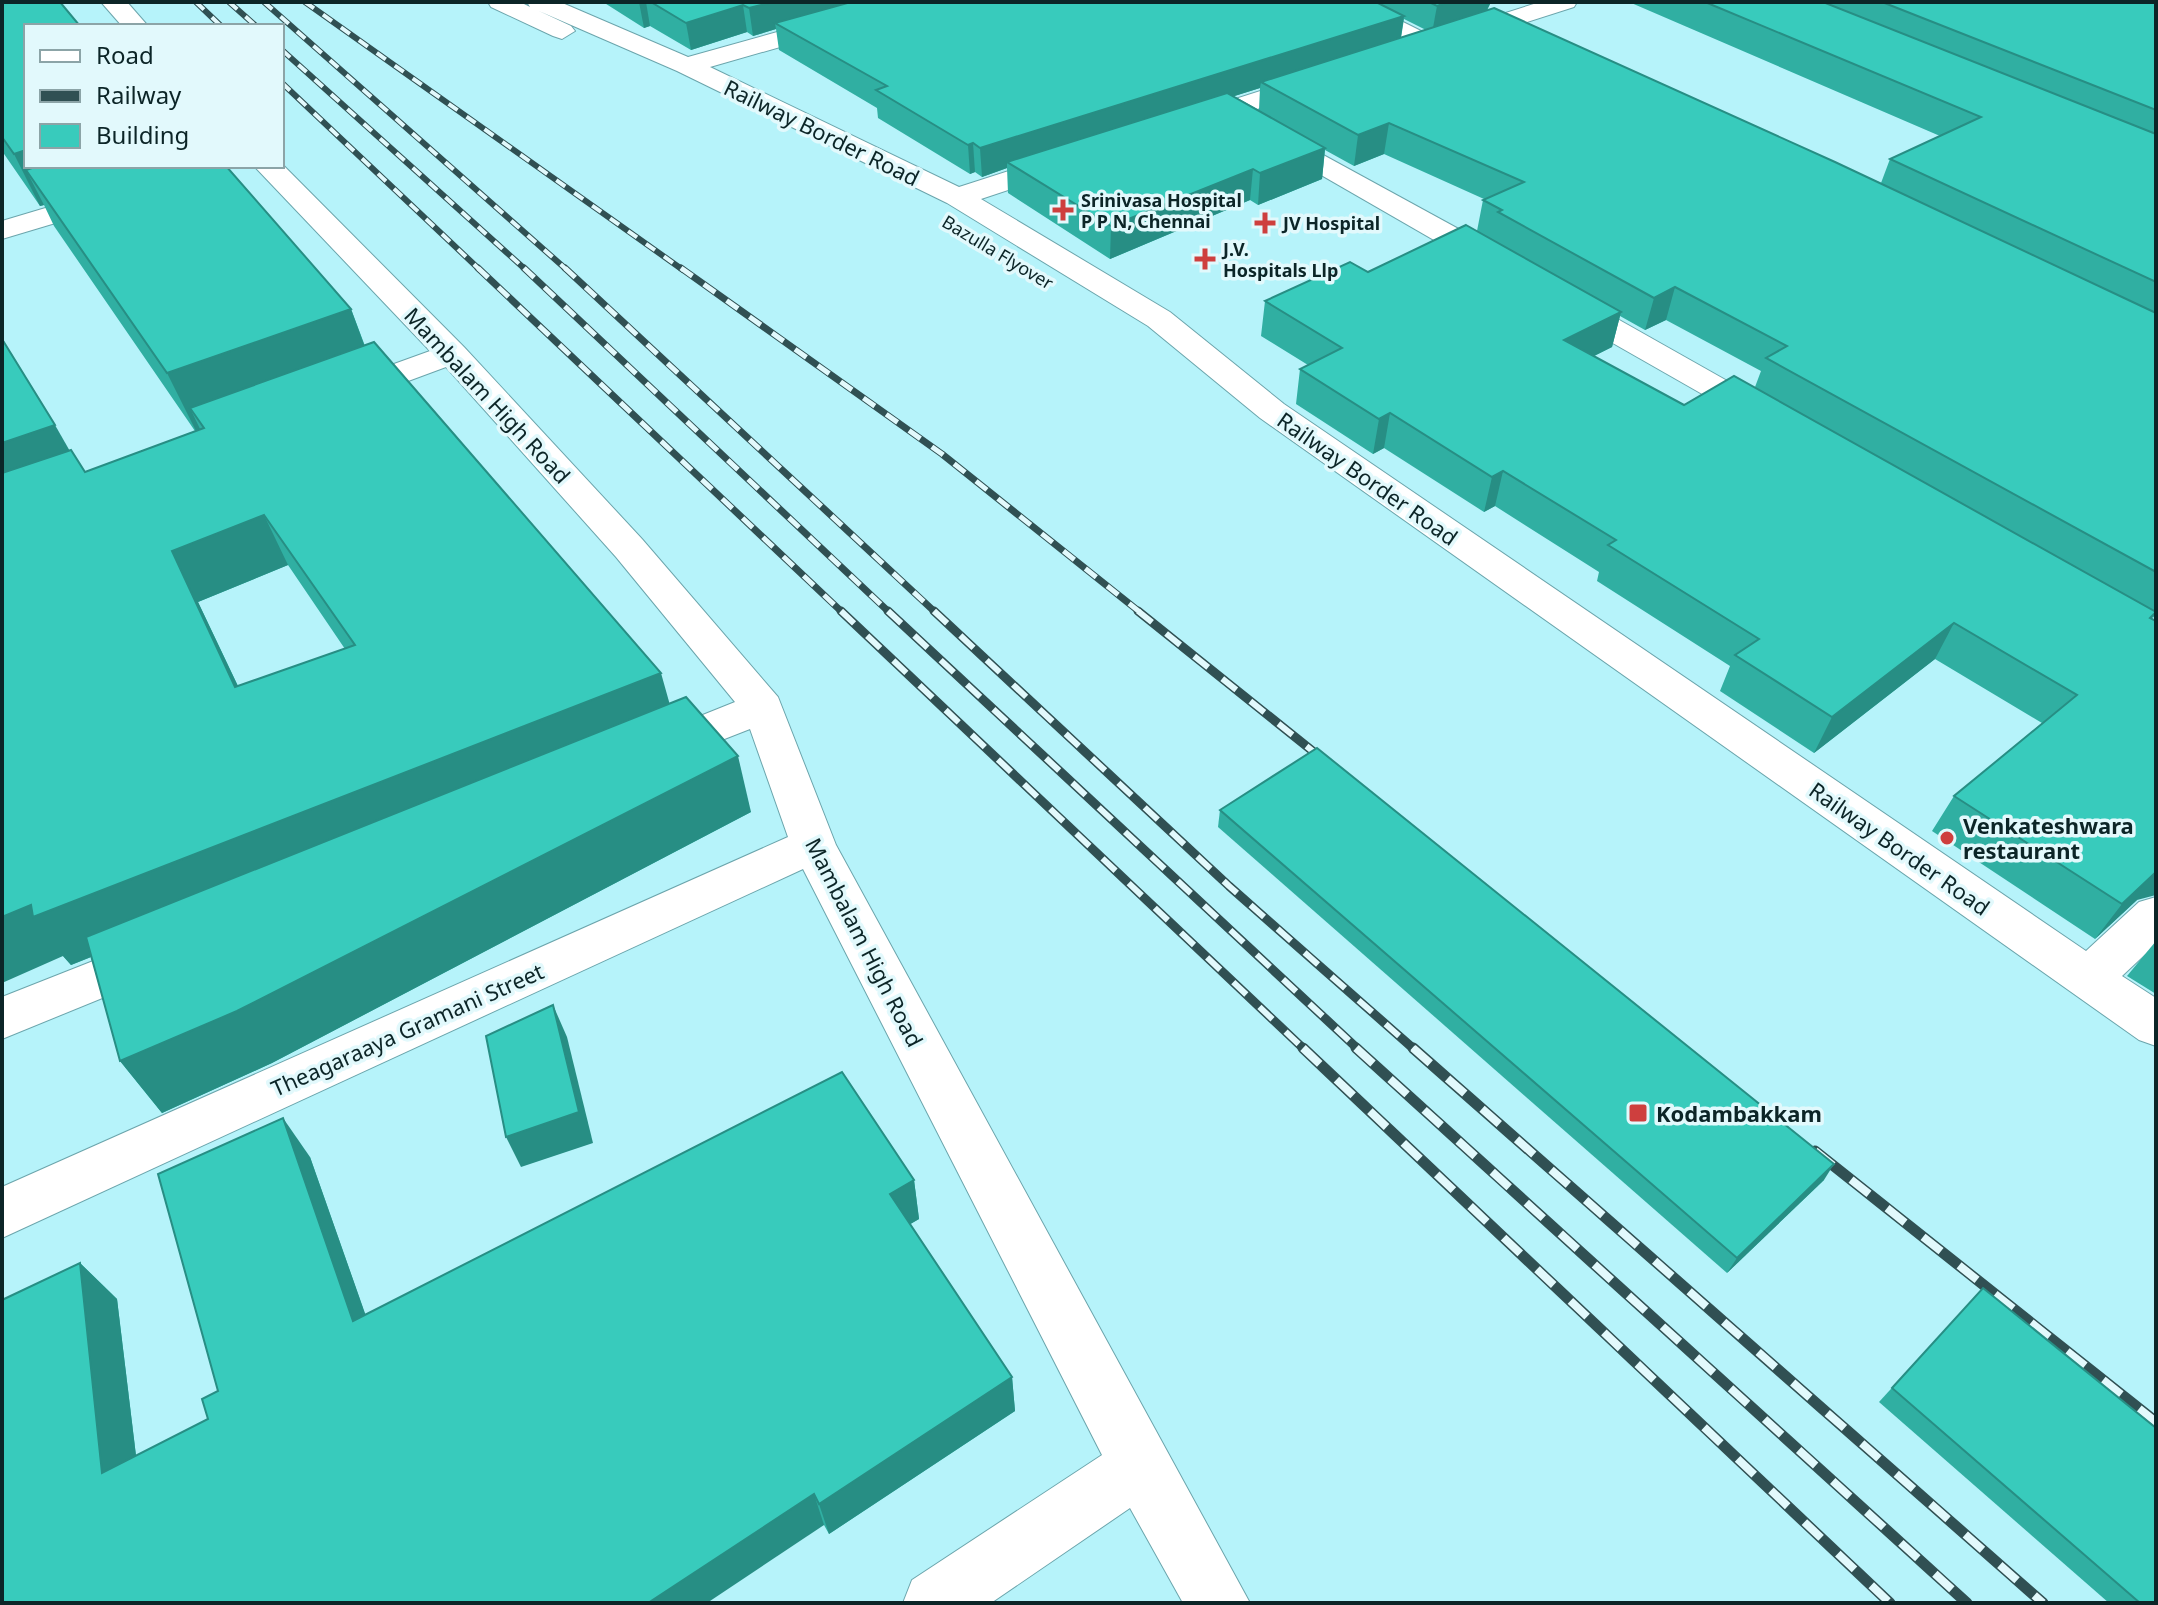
<svg xmlns="http://www.w3.org/2000/svg" width="2158" height="1605" font-family="'Noto Sans',sans-serif">
<style>
.lines{fill:none;stroke-linecap:round;stroke-linejoin:round}
.minor-casing{stroke:#6ba5ac;stroke-width:2}
.minor{fill:#fff;fill-rule:evenodd}
.rail-far3-casing{stroke:#305053;stroke-width:6}
.rail-far2-casing{stroke:#305053;stroke-width:7}
.rail-far1-casing{stroke:#305053;stroke-width:9}
.rail-casing{stroke:#305053;stroke-width:11}
.rail-far3{stroke:#e2f9fc;stroke-width:4;stroke-dasharray:11;stroke-linecap:butt}
.rail-far2{stroke:#e2f9fc;stroke-width:5;stroke-dasharray:14;stroke-linecap:butt}
.rail-far1{stroke:#e2f9fc;stroke-width:6;stroke-dasharray:18;stroke-linecap:butt}
.rail{stroke:#e2f9fc;stroke-width:8;stroke-dasharray:23;stroke-linecap:butt}
.wall{fill:#30afa2;fill-rule:evenodd}
.shaded-wall{fill:#278e84}
.building{fill:#38cbbc;stroke:#278e84;stroke-width:2;fill-rule:evenodd}
.poi-dot{fill:#ce3f3e;stroke:#e2f9fc;stroke-width:3}
.labels{text-anchor:middle;dominant-baseline:central;stroke-width:7;stroke-linejoin:round;paint-order:stroke}
.far-poi-label{font-size:18px;font-weight:bold;fill:#0c2527;stroke:#e2f9fc;text-anchor:start}
.far-street-label{font-size:18px;fill:#0c2527;stroke:#e2f9fc}
.street-label{font-size:22px;fill:#0c2527;stroke:#e2f9fc}
.poi-label{font-size:22px;font-weight:bold;fill:#0c2527;stroke:#e2f9fc;text-anchor:start}
</style>
<rect width="100%" height="100%" fill="#b6f3fa"/>
<g class="lines">
<g class="minor-casing">
<g id="minor">
<polygon points="101,2 127,2 148,26 122,26"/>
<polygon points="488,2 520,2 530,7 527,2 560,2 688,57 884,2 923,2 920,7 710,67 959,187 1055,156 1075,156 1079,162 1075,168 981,199 1170,312 1284,404 2086,951 2139,902 2156,897 2156,944 2122,976 2156,998 2156,1046 2139,1040 1260,418 1148,326 947,203 677,71 539,11 571,26 575,31 562,39 553,36 491,7"/>
<polygon points="1332,2 1363,2 1437,39 1441,44 1437,49 1419,49 1335,7"/>
<polygon points="1540,2 1577,2 1574,7 1467,41 1458,44 1445,36 1449,31"/>
<polygon points="1317,73 1330,81 1326,87 1192,130 1182,128 1178,122 1182,116"/>
<polygon points="1272,127 1508,256 1512,263 1508,270 1486,270 1262,141 1258,135 1262,129"/>
<polygon points="282,164 464,347 642,539 778,697 836,845 1250,1603 1183,1603 1130,1508 991,1603 903,1603 912,1580 1102,1455 803,869 2,1238 2,1187 788,837 750,729 658,765 643,761 637,750 643,739 735,702 616,557 446,367 357,400 345,403 333,400 328,393 333,386 430,351 254,166"/>
<polygon points="186,166 230,166 226,172 2,239 2,221"/>
<polygon points="1564,292 1575,295 1777,409 1782,416 1777,423 1765,426 1753,423 1553,309 1548,302 1553,295"/>
<polygon points="154,937 171,942 178,956 171,970 2,1039 2,997"/>
</g>
</g>
<use href="#minor" class="minor"/>
<g class="rail-far3-casing">
<g id="rail-far3">
<polyline points="196,2 221,26"/>
<polyline points="229,2 256,26"/>
<polyline points="264,2 567,270"/>
<polyline points="305,2 683,270"/>
<polyline points="282,50 526,270"/>
<polyline points="282,83 480,270"/>
</g>
</g>
<g class="rail-far2-casing">
<g id="rail-far2">
<polyline points="478,268 843,613"/>
<polyline points="524,268 890,613"/>
<polyline points="565,268 936,613"/>
<polyline points="681,268 942,454 1141,613"/>
</g>
</g>
<g class="rail-far1-casing">
<g id="rail-far1">
<polyline points="841,611 1305,1050"/>
<polyline points="888,611 1359,1050"/>
<polyline points="934,611 1229,886 1415,1050"/>
<polyline points="1138,611 1330,765"/>
</g>
</g>
<g class="rail-casing">
<g id="rail">
<polyline points="1303,1048 1890,1603"/>
<polyline points="1356,1048 1967,1603"/>
<polyline points="1413,1048 2043,1603"/>
<polyline points="1815,1151 2156,1422"/>
</g>
</g>
<use href="#rail-far3" class="rail-far3"/>
<use href="#rail-far2" class="rail-far2"/>
<use href="#rail-far1" class="rail-far1"/>
<use href="#rail" class="rail"/>
</g>
<g class="wall">
<path d="M2 2 26 26 351 309 365 346 670 704 751 812 272 1063 162 1113 120 1061 91 957 71 965 63 956 70 450 85 472 195 431 54 226 44 205 40 206 2 151ZM288 565 345 649 238 686 198 602Z"/>
<path d="M603 2H1491L1487 10 1881 183 1890 159 1940 136 1629 2H2156V619L2153 617 2152 619 2137 900 2095 939 1932 831 1954 796 2042 723 1935 659 1814 753 1720 691 1730 666 1597 581 1599 572 1495 506 1484 512 1384 448 1373 454 1296 404 1300 369 1308 365 1261 336 1265 301 1368 272 1477 231 1483 200 1484 199 1384 154 1354 166 1325 150 1322 179 1258 205 1250 200 1110 259 1008 193 1007 168 982 177 975 172 970 174 878 118 877 108 779 50 776 29 753 36 747 32 691 50 650 26 644 28ZM1404 19 1426 30 1401 38ZM1260 88 1259 110 1234 96ZM1620 316 1645 330 1666 320 1761 371 1755 387 1684 405 1594 356 1612 347Z"/>
<polygon points="1220,810 1824,1180 1727,1273 1218,827"/>
<polygon points="2156,941 2156,994 2127,976"/>
<polygon points="310,1157 365,1314 914,1180 919,1219 910,1224 1012,1377 1015,1411 829,1534 824,1525 2,1603 80,1263 117,1299 136,1456 208,1419"/>
<polygon points="1983,1288 2156,1603 2109,1603 1879,1402"/>
</g>
<g class="shaded-wall">
<polygon points="639,2 646,2 650,26 644,28"/>
<polygon points="773,2 873,2 775,23 776,29 753,36 749,8"/>
<polygon points="1448,2 1491,2 1484,16 1432,33 1437,6"/>
<polygon points="743,5 747,32 691,50 686,23"/>
<polygon points="1404,16 1400,43 1261,82 1260,88 1014,166 1007,162 1007,168 982,177 980,148"/>
<polygon points="1389,123 1384,154 1354,166 1358,135"/>
<polygon points="973,143 975,172 970,174 968,145"/>
<polygon points="1325,148 1322,179 1258,205 1260,173"/>
<polygon points="26,150 26,166 176,166 26,170 44,205 40,206 14,154"/>
<polygon points="1253,169 1250,200 1110,259 1111,226"/>
<polygon points="1675,287 1666,320 1645,330 1654,298"/>
<polygon points="351,309 373,369 190,408 201,431 197,433 167,373"/>
<polygon points="1621,312 1612,347 1556,375 1564,340"/>
<polygon points="1390,413 1384,448 1373,454 1379,419"/>
<polygon points="55,425 83,474 2,504 2,443"/>
<polygon points="1503,471 1495,506 1484,512 1492,477"/>
<polygon points="264,515 288,565 198,602 262,737 235,687 172,551"/>
<polygon points="1954,623 1935,659 1814,753 1832,717"/>
<polygon points="661,673 675,723 71,965 63,956 2,983 2,917 31,905"/>
<polygon points="738,756 751,812 272,1063 162,1113 120,1061"/>
<polygon points="2156,872 2156,895 2137,900 2095,939 2122,904"/>
<polygon points="553,1005 567,1037 593,1143 521,1167 506,1137"/>
<polygon points="283,1118 310,1157 380,1356 353,1321"/>
<polygon points="1834,1164 1824,1180 1727,1273 1737,1258"/>
<polygon points="914,1180 919,1219 897,1232 890,1194"/>
<polygon points="80,1263 117,1299 142,1505 102,1473"/>
<polygon points="1012,1377 1015,1411 829,1534 819,1504"/>
<polygon points="814,1494 824,1525 707,1603 648,1603"/>
</g>
<g class="building">
<polygon points="2,2 60,2 80,26 26,26 26,150 14,154 2,137"/>
<polygon points="651,2 773,2 749,8 743,5 686,23"/>
<polygon points="851,2 1376,2 1404,16 980,148 973,143 968,145 876,90 887,86 775,23"/>
<polygon points="1429,2 1448,2 1437,6"/>
<polygon points="1705,2 1823,2 2156,134 2156,282 1890,159 1981,117"/>
<polygon points="1882,2 2156,2 2156,110"/>
<polygon points="1494,8 1835,162 2156,313 2156,572 1766,358 1787,346 1675,287 1654,298 1498,212 1502,210 1483,200 1524,182 1389,123 1358,135 1261,82"/>
<polygon points="1227,93 1325,148 1260,173 1253,169 1111,226 1007,162"/>
<polygon points="38,166 226,166 351,309 167,373 26,170"/>
<polygon points="1466,225 1621,312 1564,340 1684,405 1734,376 2156,612 2150,618 2156,621 2156,872 2122,904 1954,796 2077,695 1954,623 1832,717 1735,655 1759,639 1608,545 1616,540 1503,471 1492,477 1390,413 1379,419 1300,369 1342,348 1265,301 1350,262 1368,272"/>
<polygon points="2,339 55,425 2,443"/>
<path d="M374 342 661 673 33 917 31 905 2 917V473L71 450 85 472 204 428 190 408ZM264 515 355 645 235 687 172 551Z"/>
<polygon points="686,697 738,756 237,1011 120,1061 86,937"/>
<polygon points="1317,748 1834,1164 1737,1258 1220,810"/>
<polygon points="553,1005 579,1112 506,1137 486,1036"/>
<polygon points="842,1072 914,1180 890,1194 1012,1377 819,1504 814,1494 648,1603 2,1603 2,1300 80,1263 102,1473 208,1419 202,1399 218,1391 158,1174 283,1118 353,1321"/>
<polygon points="1983,1288 2156,1428 2156,1603 2140,1603 1892,1388"/>
</g>
<g class="poi-dot">
<path d="M1059 198h8v8h8v8h-8v8h-8v-8h-8v-8h8z"/>
<path d="M1261 211h8v8h8v8h-8v8h-8v-8h-8v-8h8z"/>
<path d="M1201 247h8v8h8v8h-8v8h-8v-8h-8v-8h8z"/>
<circle cx="1947" cy="838" r="8"/>
<rect x="1628" y="1103" width="20" height="20" rx="4"/>
</g>
<g class="labels">
<g class="far-poi-label">
<text x="1081" y="200">Srinivasa Hospital<tspan x="1081" dy="21">P P N, Chennai</tspan></text>
<text x="1283" y="223">JV Hospital</text>
<text x="1223" y="249">J.V.<tspan x="1223" dy="21">Hospitals Llp</tspan></text>
</g>
<g class="far-street-label">
<text transform="translate(998 252) rotate(31)">Bazulla Flyover</text>
</g>
<g class="street-label">
<text transform="translate(822 132) rotate(26)">Railway Border Road</text>
<text transform="translate(488 395) rotate(47)">Mambalam High Road</text>
<text transform="translate(1368 478) rotate(35)">Railway Border Road</text>
<text transform="translate(1900 848) rotate(35)">Railway Border Road</text>
<text transform="translate(865 942) rotate(63)">Mambalam High Road</text>
<text transform="translate(407 1029) rotate(-24)">Theagaraaya Gramani Street</text>
</g>
<g class="poi-label">
<text x="1963" y="825">Venkateshwara<tspan x="1963" dy="25">restaurant</tspan></text>
<text x="1656" y="1113">Kodambakkam</text>
</g>
</g>
<rect width="2158" height="1605" fill="none" stroke="#0c2527" stroke-width="8"/>
<rect x="24" y="24" width="260" height="144" fill="#e2f9fc" stroke="#8ca4a7" stroke-width="2"/>
<rect x="40" y="50" width="40" height="12" fill="#ffffff" stroke="#8ca4a7" stroke-width="2"/>
<text x="96" y="64" font-size="24" fill="#0c2527">Road</text>
<rect x="40" y="90" width="40" height="12" fill="#305053" stroke="#8ca4a7" stroke-width="2"/>
<text x="96" y="104" font-size="24" fill="#0c2527">Railway</text>
<rect x="40" y="124" width="40" height="24" fill="#38cbbc" stroke="#8ca4a7" stroke-width="2"/>
<text x="96" y="144" font-size="24" fill="#0c2527">Building</text>
</svg>
